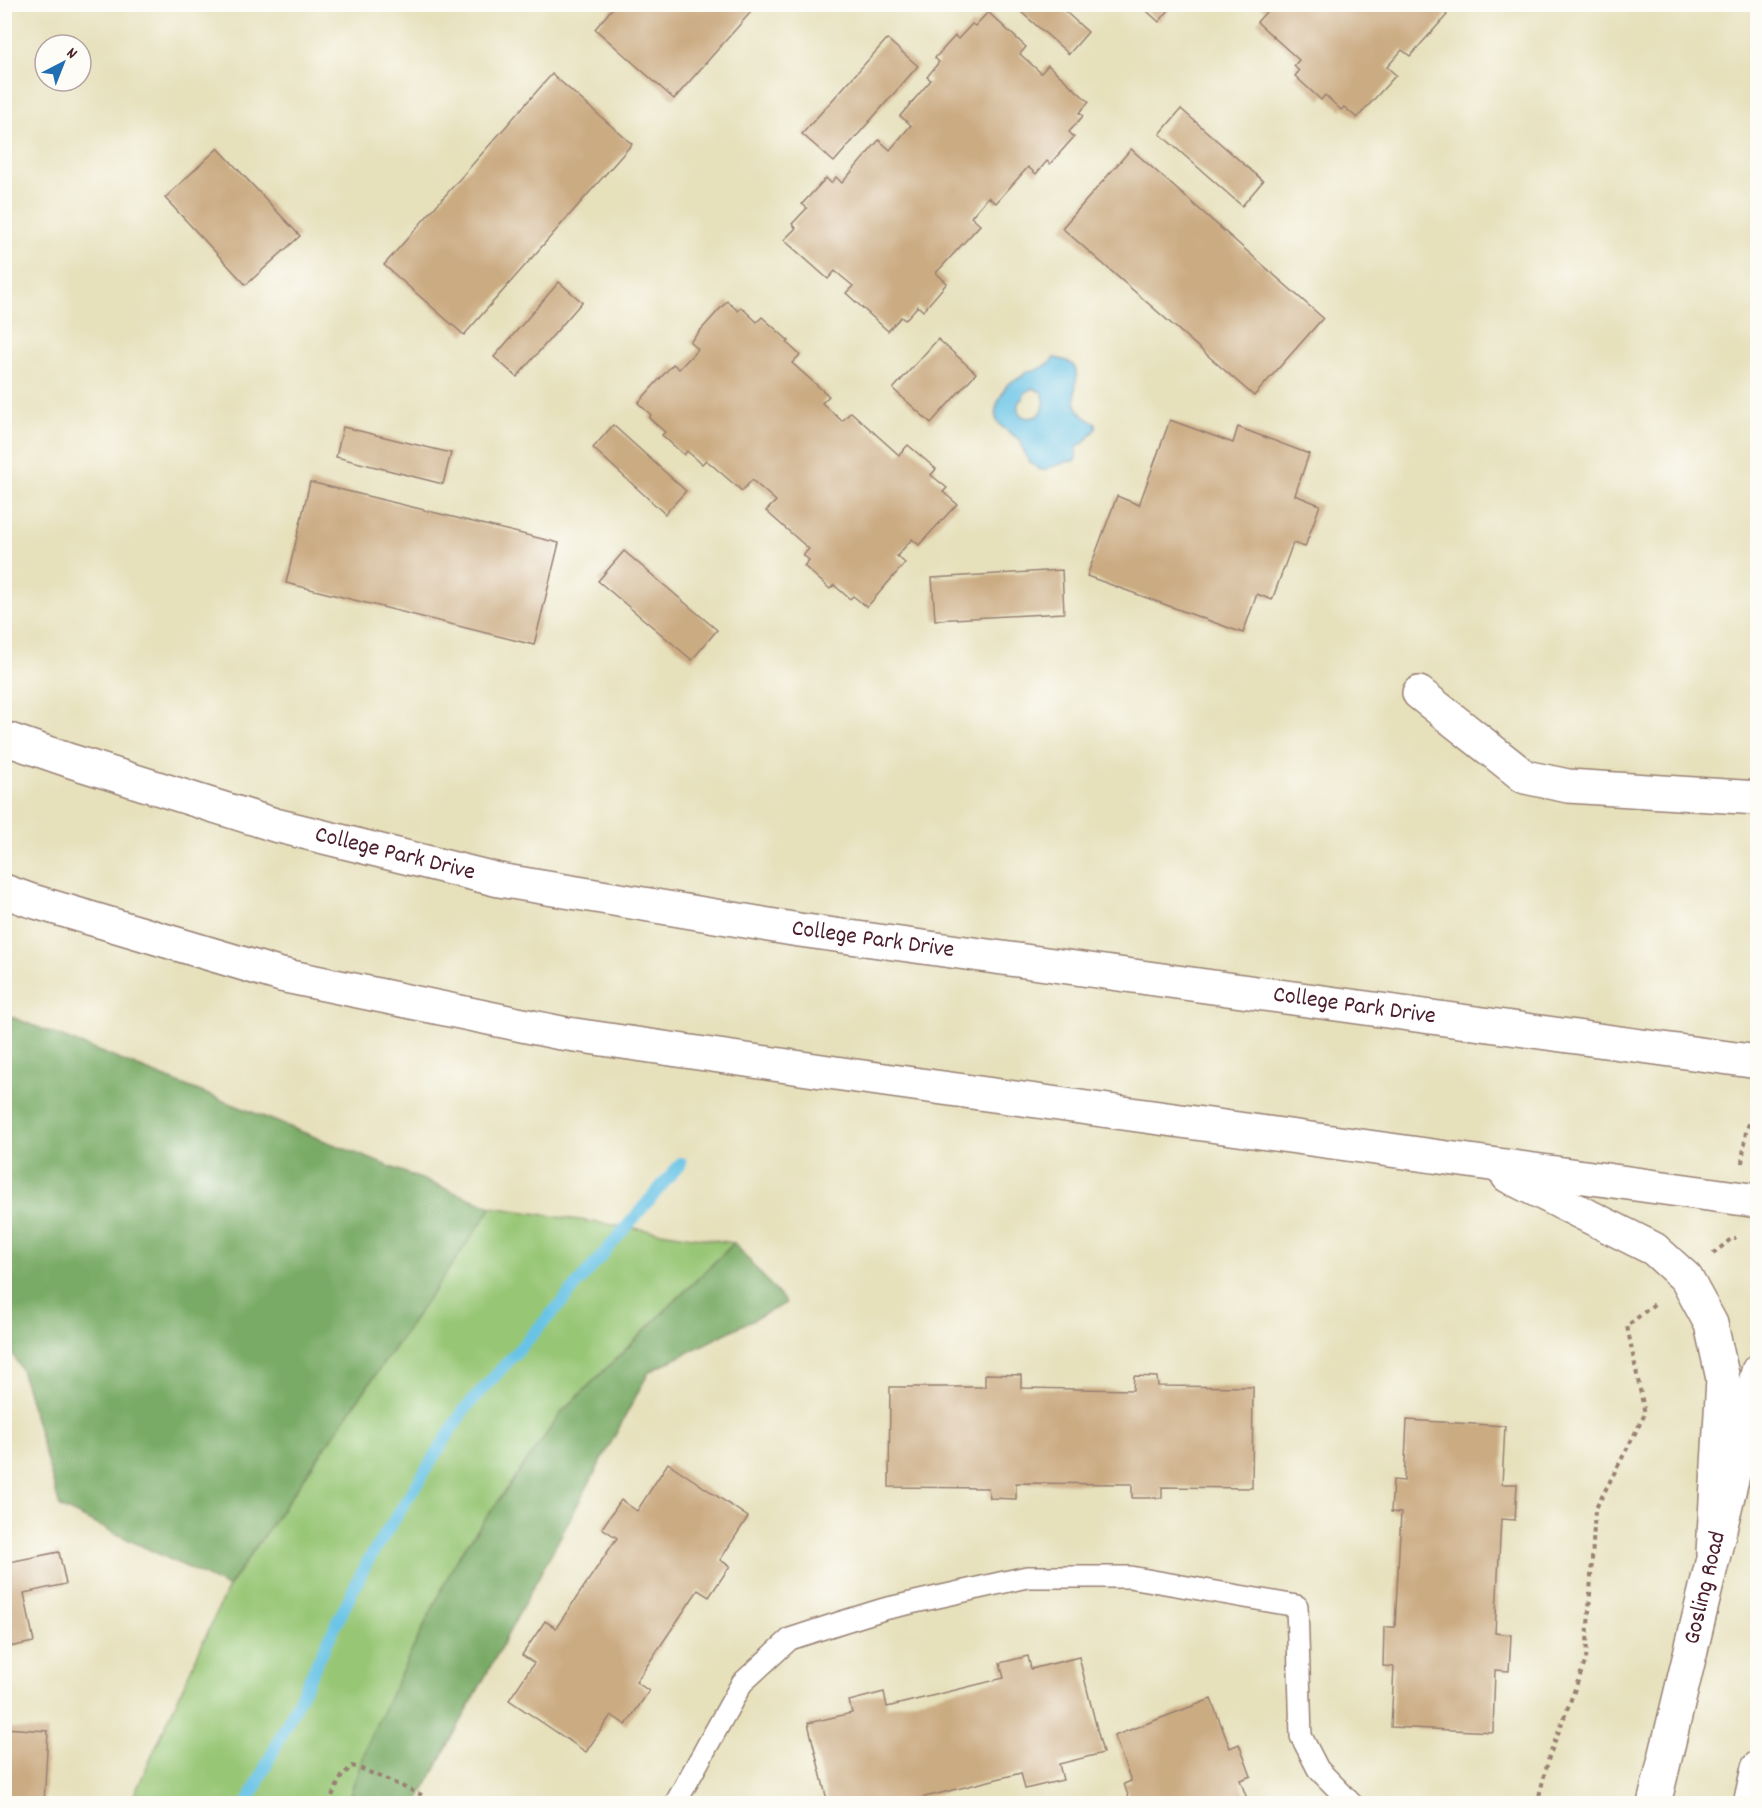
<svg xmlns="http://www.w3.org/2000/svg" width="1762" height="1808" font-family="Dekko,sans-serif">
<style>
.green{fill:#97c675;stroke:#707250;stroke-width:1.5}
.forest{fill:#79ab66;stroke:#626548;stroke-width:1.5}
.water{fill:#68c3e6;stroke:#597188;stroke-width:1.5;fill-rule:evenodd}
.lines{fill:none;stroke-linecap:round;stroke-linejoin:round}
.stream{stroke:#68c3e6;stroke-width:12}
.building{fill:#cbab82}
.service-casing{stroke:#988073;stroke-width:24}
.minor-casing{stroke:#988073;stroke-width:36}
.secondary-casing{stroke:#988073;stroke-width:36}
.primary-casing{stroke:#988073;stroke-width:36}
.path{stroke:#988073;stroke-width:4;stroke-dasharray:4.5 4.5;stroke-linecap:butt}
.service{stroke:#fff;stroke-width:21}
.minor{stroke:#fff;stroke-width:33}
.secondary{stroke:#fff;stroke-width:33}
.primary{stroke:#fff;stroke-width:33}
.labels{text-anchor:middle;dominant-baseline:central;stroke-width:6;stroke-linejoin:round;paint-order:stroke}
.street-label{font-size:24px;fill:#4a1f2b;stroke:#fdfcf7}
</style>
<rect width="100%" height="100%" fill="#fdfcf7"/>
<filter id="ink" filterUnits="userSpaceOnUse"><feTurbulence type="fractalNoise" baseFrequency=".0167" numOctaves="2"/><feDisplacementMap in="SourceGraphic" scale="12" xChannelSelector="R" yChannelSelector="G"/><feConvolveMatrix kernelMatrix="1 2 1 2 8 2 1 2 1" color-interpolation-filters="sRGB"/></filter>
<filter id="wash" filterUnits="userSpaceOnUse"><feTurbulence type="fractalNoise" baseFrequency=".008" numOctaves="4" result="noise"/><feDisplacementMap in="SourceGraphic" scale="24" xChannelSelector="R" yChannelSelector="G"/><feGaussianBlur stdDeviation="1.35" result="paint"/><feColorMatrix in="noise" values="0 0 0 0 0 0 0 0 0 0 0 0 0 0 0 0 0 1.4 0 .05"/><feComposite in="paint" operator="in"/></filter>
<g filter="url(#wash)">
<rect width="100%" height="100%" fill="#e6e0bb"/>
<polygon class="green" points="492,1207 734,1243 562,1412 370,1737 347,1803 130,1804 228,1587"/>
<g class="forest">
<polygon points="4,1014 492,1207 228,1587 60,1507 21,1369 5,1341"/>
<polygon points="734,1243 786,1303 649,1372 417,1803 347,1803 370,1737 456,1560 562,1412"/>
</g>
<path class="water" d="M1054 358C1104 364 1048 403 1096 423V429L1086 441 1077 447 1076 461C1063 460 1053 469 1040 470 1028 462 1024 456 1021 441 1004 427 986 424 1001 396 1003 393 1005 387 1008 384 1016 378 1021 380 1027 371 1039 371 1046 367 1054 358ZM1032 388 1042 392C1055 424 1009 425 1019 401L1023 399 1024 394Z"/>
<g class="lines">
<polyline class="stream" points="247,1804 366,1564 464,1410 562,1302 681,1163"/>
</g>
<g id="blocks">
<g class="building">
<polygon points="616,4 758,4 674,99 595,29"/>
<polygon points="1139,4 1174,4 1159,22"/>
<polygon points="1258,4 1436,4 1447,15 1410,56 1402,50 1387,67 1396,75 1357,118 1344,107 1341,110 1325,95 1321,100 1295,76 1299,71 1294,66 1299,60 1257,22 1266,12"/>
<polygon points="1013,5 1058,5 1088,32 1069,54"/>
<polygon points="988,12 1026,47 1020,54 1041,73 1048,65 1089,102 1079,113 1083,116 1069,132 1074,137 1050,164 1047,161 1036,174 1028,167 996,203 988,197 971,217 980,225 936,273 947,283 923,311 918,306 905,320 901,317 888,331 846,293 853,286 835,271 828,279 784,240 796,228 792,224 807,208 802,204 826,178 831,183 836,177 842,183 879,140 890,150 911,125 900,116 931,80 927,77 939,62 935,58 955,36 958,39 972,24 975,26"/>
<polygon points="887,39 918,66 834,162 802,134"/>
<polygon points="552,74 632,144 464,335 384,265"/>
<polygon points="1181,109 1263,181 1242,206 1160,134"/>
<polygon points="218,148 300,236 246,285 165,198"/>
<polygon points="1131,149 1323,318 1254,396 1062,228"/>
<polygon points="559,282 582,302 517,377 494,357"/>
<polygon points="727,301 738,311 741,307 757,322 762,317 789,341 787,343 800,355 792,363 829,396 822,403 842,421 851,412 899,455 908,445 936,469 931,475 947,488 943,492 957,504 919,545 912,539 897,556 905,563 867,607 853,596 850,599 834,585 830,589 804,566 809,560 803,555 809,549 766,511 776,501 752,480 742,491 706,460 702,464 687,451 684,455 662,435 665,432 649,418 651,415 638,403 673,364 679,369 698,349 690,342"/>
<polygon points="938,339 976,373 931,423 893,389"/>
<polygon points="1170,420 1233,443 1238,427 1309,454 1295,495 1320,505 1305,547 1293,543 1272,600 1257,594 1243,633 1087,576 1117,496 1139,505"/>
<polygon points="613,425 686,491 665,514 593,448"/>
<polygon points="343,427 451,453 443,484 336,457"/>
<polygon points="310,482 559,543 534,645 286,583"/>
<polygon points="624,551 717,630 692,660 598,581"/>
<polygon points="1062,570 1064,613 935,620 932,578"/>
<polygon points="985,1374 1021,1375 1021,1388 1133,1390 1134,1376 1157,1377 1158,1386 1253,1387 1252,1488 1162,1487 1162,1498 1132,1498 1132,1484 1016,1483 1016,1499 990,1498 988,1488 889,1487 890,1387 985,1387"/>
<polygon points="1407,1420 1505,1426 1502,1484 1517,1484 1515,1520 1501,1519 1495,1633 1511,1635 1509,1671 1495,1670 1493,1732 1391,1727 1394,1667 1383,1666 1384,1627 1395,1627 1401,1513 1391,1512 1393,1480 1404,1481"/>
<polygon points="668,1463 748,1517 720,1560 730,1566 709,1597 698,1590 636,1682 649,1691 626,1725 611,1715 586,1752 509,1700 534,1663 522,1655 545,1621 556,1628 617,1538 602,1528 621,1500 637,1511"/>
<polygon points="59,1552 66,1584 24,1593 34,1642 4,1648 4,1563"/>
<polygon points="1028,1656 1031,1669 1079,1657 1103,1753 1059,1764 1063,1780 1025,1789 1021,1773 909,1801 910,1804 828,1804 808,1723 852,1713 849,1701 884,1692 887,1707 1004,1678 1000,1663"/>
<polygon points="1211,1699 1230,1748 1239,1744 1251,1776 1240,1780 1249,1804 1131,1804 1124,1784 1131,1781 1114,1736"/>
<polygon points="4,1728 48,1731 44,1804 4,1804"/>
</g>
</g>
</g>
<g filter="url(#ink)">
<use href="#blocks" fill-opacity="0" stroke="#988073" stroke-width="1.5"/>
<g class="lines">
<g class="service-casing">
<polyline id="service" points="675,1804 742,1683 790,1639 842,1622 884,1609 1027,1577 1130,1577 1297,1606 1301,1736 1318,1769 1352,1804"/>
</g>
<g class="minor-casing">
<polyline id="minor" points="1419,693 1525,777 1568,786 1758,798"/>
</g>
<g class="secondary-casing">
<g id="secondary">
<path id="s1" d="M1654 1804 1758 1371"/>
<polyline points="1750,1804 1758,1768"/>
</g>
</g>
<g class="primary-casing">
<g id="primary">
<path id="s2" d="M4 738 71 761 275 825 499 880 799 930 1758 1062"/>
<polyline points="4,891 29,900 281,975 561,1033 856,1076 1758,1201"/>
<polyline points="1508,1176 1654,1249 1686,1278 1711,1324 1723,1379 1713,1553"/>
</g>
</g>
<g class="path">
<polyline points="1742,1163 1746,1131 1758,1102"/>
<polyline points="1713,1254 1732,1238 1736,1238"/>
<polyline points="328,1804 342,1776 352,1766 362,1769 422,1795"/>
<polyline points="1537,1804 1549,1757 1586,1660 1595,1510 1645,1414 1627,1326 1657,1302"/>
</g>
<use href="#service" class="service"/>
<use href="#minor" class="minor"/>
<use href="#secondary" class="secondary"/>
<use href="#primary" class="primary"/>
</g>
</g>
<g class="labels">
<g class="street-label">
<text stroke="none"><textPath href="#s2" startOffset="408">College Park Drive</textPath></text>
<text stroke="none"><textPath href="#s2" startOffset="894">College Park Drive</textPath></text>
<text stroke="none"><textPath href="#s2" startOffset="1380">College Park Drive</textPath></text>
<text stroke="none"><textPath href="#s1" startOffset="222">Gosling Road</textPath></text>
</g>
</g>
<rect width="1762" height="1808" fill="none" stroke="#fdfcf7" stroke-width="24"/>
<g transform="translate(63 63) rotate(42)"><circle r="28" fill="#fdfcf7" stroke="#b5a4a5" stroke-width="1.5"/>
<path d="M0-4.5L10 22L0 15L-10 22Z" fill="#1f6fb2"/>
<text y="-9" font-size="16" font-weight="bold" text-anchor="middle" fill="#4a1f2b">N</text>
</g>
</svg>
